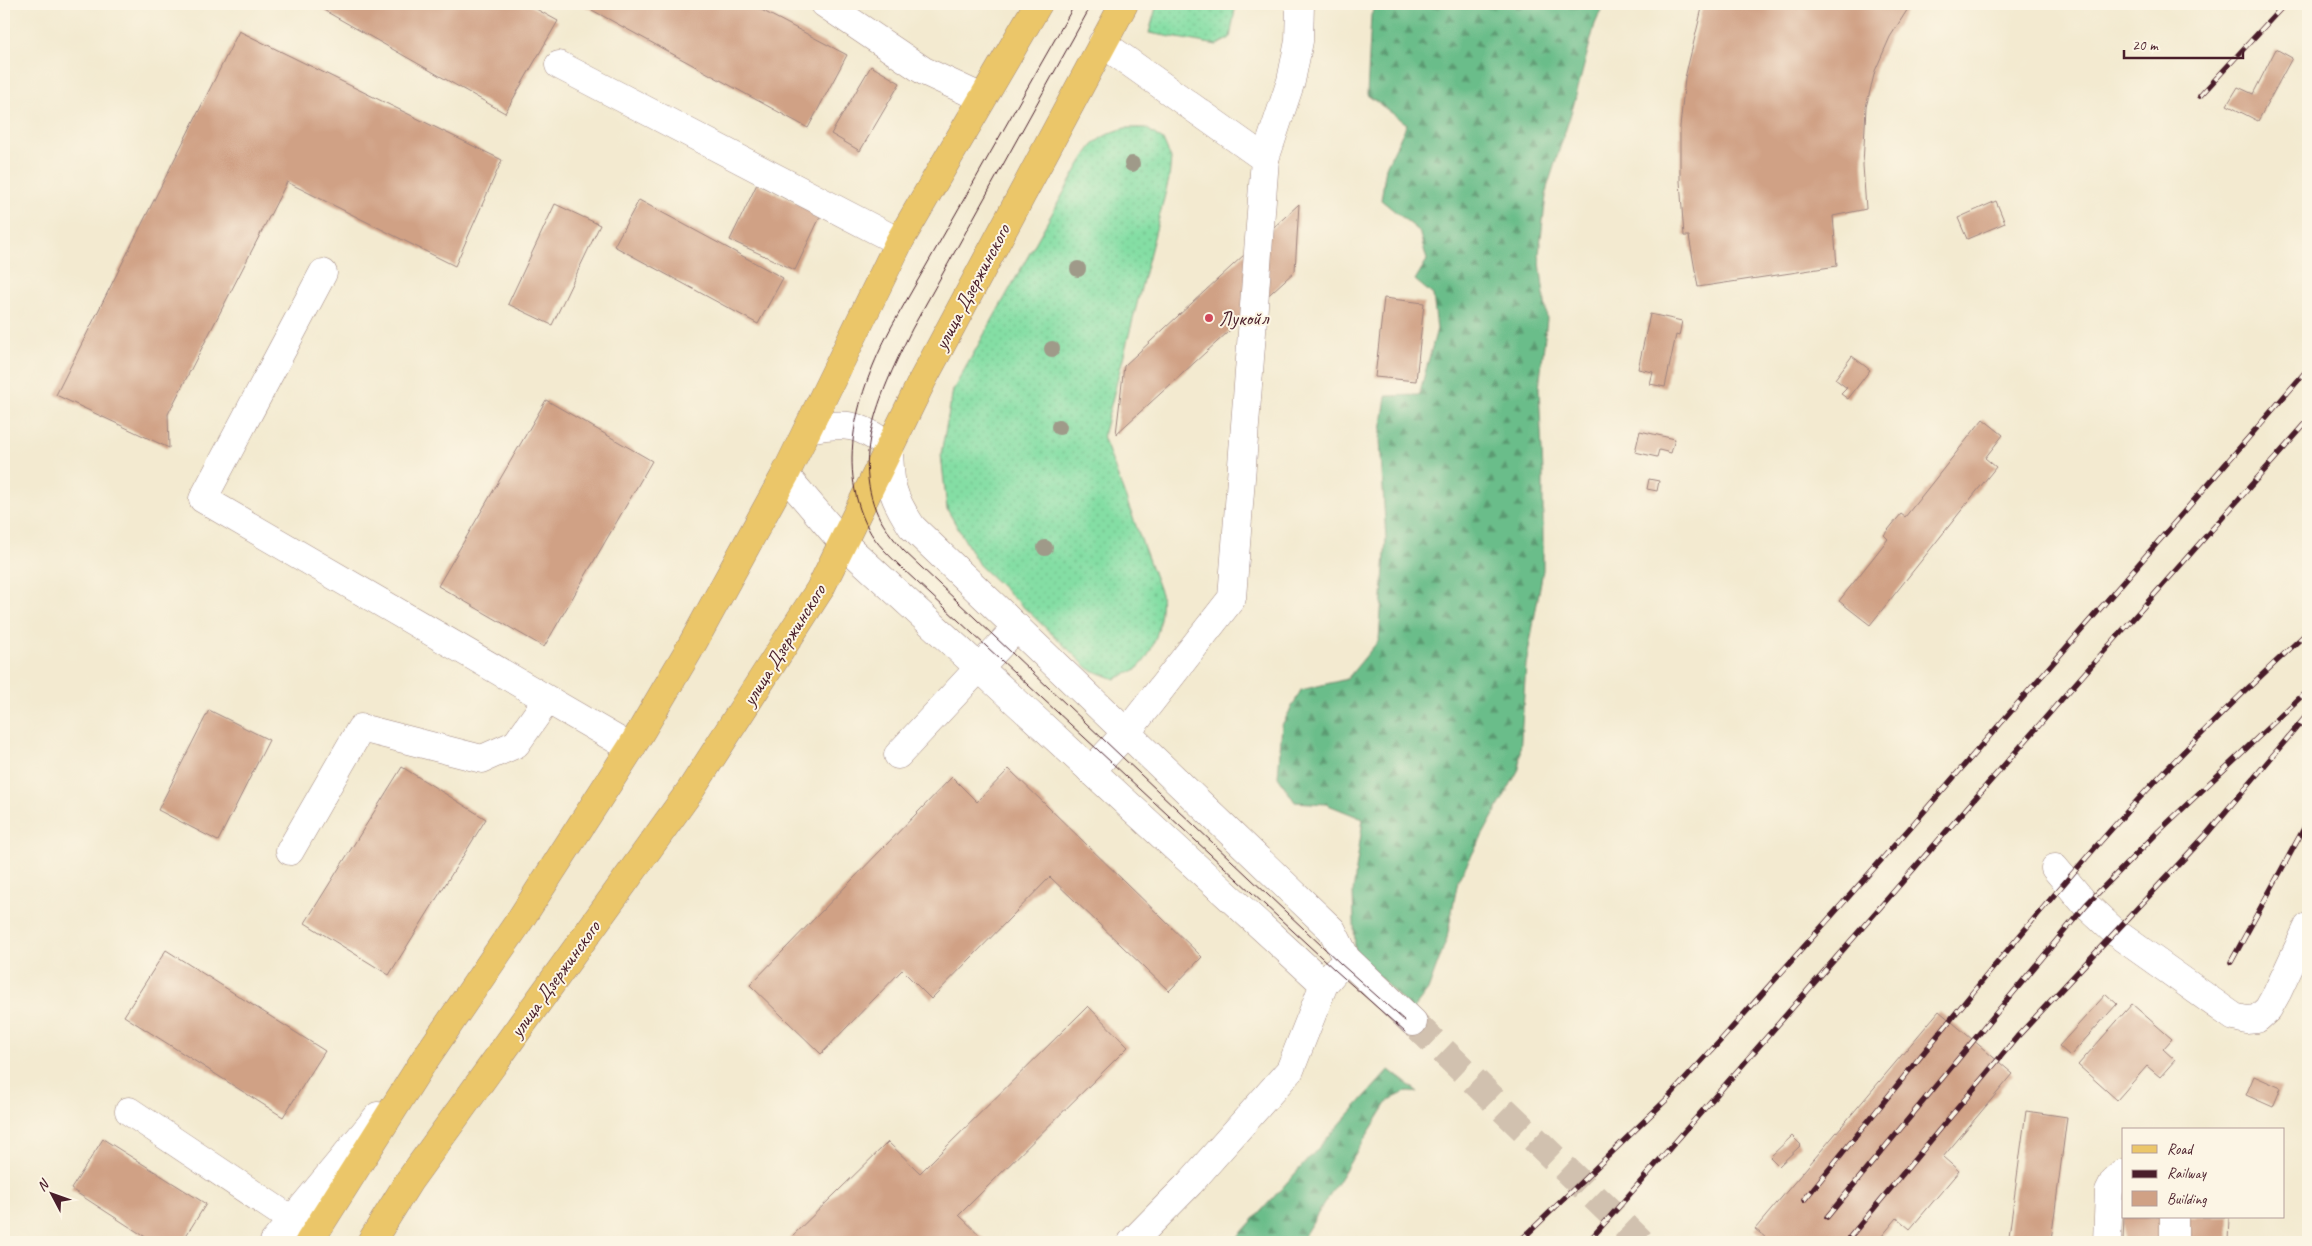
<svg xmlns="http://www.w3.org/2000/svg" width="2312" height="1246" font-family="Caveat,sans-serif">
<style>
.grass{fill:url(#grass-dots);stroke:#677e68}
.forest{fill:url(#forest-firs);stroke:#5a6e5a}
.building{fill:#d0a185}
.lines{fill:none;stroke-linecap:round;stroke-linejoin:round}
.minor-tunnel{stroke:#d1c1af;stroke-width:28;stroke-dasharray:28 14;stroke-linecap:butt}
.minor-casing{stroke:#9e847e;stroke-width:29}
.major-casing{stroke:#9e847e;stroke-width:29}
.minor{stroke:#fff;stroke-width:28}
.major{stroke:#ebc669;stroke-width:28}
.tram{stroke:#4a1f2b;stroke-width:1}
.rail-casing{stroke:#4a1f2b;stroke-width:5.5}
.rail{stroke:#fcf5e5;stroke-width:4;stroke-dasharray:11;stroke-linecap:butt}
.tree{fill:#9f9a89}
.poi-dot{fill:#d1495b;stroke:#fcf5e5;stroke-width:2}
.labels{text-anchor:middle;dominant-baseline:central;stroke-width:4;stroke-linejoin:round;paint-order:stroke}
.street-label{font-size:20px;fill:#4a1f2b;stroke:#fcf5e5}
.poi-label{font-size:20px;fill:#4a1f2b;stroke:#fcf5e5;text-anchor:start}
</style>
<defs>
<pattern id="grass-dots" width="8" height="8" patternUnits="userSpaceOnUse" patternTransform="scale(1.25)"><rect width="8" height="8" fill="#84dea4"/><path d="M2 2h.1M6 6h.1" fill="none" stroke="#74be8d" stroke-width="1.8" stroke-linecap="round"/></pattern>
<pattern id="forest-firs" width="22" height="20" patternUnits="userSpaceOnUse" patternTransform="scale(1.25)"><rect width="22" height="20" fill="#6bbd8a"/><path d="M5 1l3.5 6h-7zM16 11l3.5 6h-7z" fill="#5a9971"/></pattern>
</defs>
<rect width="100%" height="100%" fill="#fcf5e5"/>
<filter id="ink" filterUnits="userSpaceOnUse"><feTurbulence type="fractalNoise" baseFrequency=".02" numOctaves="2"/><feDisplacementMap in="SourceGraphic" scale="10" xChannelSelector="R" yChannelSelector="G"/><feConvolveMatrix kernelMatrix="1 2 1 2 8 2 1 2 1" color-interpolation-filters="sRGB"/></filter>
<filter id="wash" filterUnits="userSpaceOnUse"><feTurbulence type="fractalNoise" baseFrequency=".0096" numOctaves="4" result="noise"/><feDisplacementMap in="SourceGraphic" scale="20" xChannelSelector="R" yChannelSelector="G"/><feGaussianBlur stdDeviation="1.12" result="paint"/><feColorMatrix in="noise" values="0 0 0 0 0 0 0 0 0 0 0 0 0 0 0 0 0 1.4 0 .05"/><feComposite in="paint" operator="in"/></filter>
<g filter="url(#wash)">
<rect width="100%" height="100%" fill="#f3ead0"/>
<g class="grass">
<polygon points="1157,4 1236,4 1230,38 1217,45 1149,33"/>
<path d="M1125 128H1146L1163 140 1171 159 1169 179 1103 436 1161 594C1163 617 1156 650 1139 667 1133 672 1122 675 1115 679L1089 669 979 565 947 509 941 454 953 390 1077 169C1092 144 1096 137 1125 128Z"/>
</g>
<g class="forest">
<polygon points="1377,4 1604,4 1595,24 1573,107 1547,188 1539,254 1547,319 1539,388 1543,472 1543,570 1526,665 1519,769 1458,880 1447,938 1428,990 1412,1011 1355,952 1353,892 1363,819 1326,804 1295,802 1278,777 1282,725 1301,690 1347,679 1379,640 1386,539 1380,439 1386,396 1419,395 1437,329 1433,295 1415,280 1427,260 1419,231 1381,200 1386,167 1407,124 1367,95 1371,15"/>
<polygon points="1389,1070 1418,1092 1408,1091 1389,1100 1300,1242 1233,1242"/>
</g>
<g id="blocks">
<g class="building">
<polygon points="313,4 527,4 558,21 505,113"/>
<polygon points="581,4 750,4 847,55 808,128"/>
<polygon points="1703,4 1911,4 1890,37 1875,71 1866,107 1863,165 1866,209 1833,216 1837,266 1698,287 1689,236 1684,236 1680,181 1680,127 1685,78"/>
<polygon points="239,31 502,160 455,266 287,182 168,414 169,448 56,395"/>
<polygon points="2276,49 2292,58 2258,121 2227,105 2238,87 2253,94"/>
<polygon points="871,66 900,83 860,151 831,134"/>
<polygon points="757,184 821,215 795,270 730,240"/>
<polygon points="639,200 783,278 758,324 614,246"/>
<polygon points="1996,201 2005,223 1967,239 1958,218"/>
<polygon points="555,204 600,225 552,325 508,304"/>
<polygon points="1299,204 1295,271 1116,434 1124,366"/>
<polygon points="1384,298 1424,303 1416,381 1375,377"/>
<polygon points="1650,314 1682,321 1679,336 1676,335 1665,387 1650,384 1653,372 1638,369"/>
<polygon points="1852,356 1870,370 1848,399 1841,394 1847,388 1835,379"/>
<polygon points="546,400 652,461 544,647 438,586"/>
<polygon points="1983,419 2003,435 1985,458 1996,467 1870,625 1839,601 1888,539 1884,535 1901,514 1905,517"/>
<polygon points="1640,431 1675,439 1671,453 1659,450 1657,457 1635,452"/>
<polygon points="1649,479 1659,481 1657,491 1647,489"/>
<polygon points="209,710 269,740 218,841 158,810"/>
<polygon points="402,767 486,819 389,975 305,923"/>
<polygon points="1009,769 1202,957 1169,991 1050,877 931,999 902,970 821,1054 750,985 952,777 977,802"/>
<polygon points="166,950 325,1051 283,1117 124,1016"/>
<polygon points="2106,994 2117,1004 2070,1056 2059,1046"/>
<polygon points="2132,1004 2172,1039 2163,1049 2175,1060 2160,1077 2147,1066 2117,1100 2078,1065"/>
<polygon points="1088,1006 1128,1047 959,1215 987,1242 786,1242 888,1142 920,1173"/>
<polygon points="1939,1011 2013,1074 1943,1157 1959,1171 1910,1229 1897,1218 1877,1242 1771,1242 1755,1229"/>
<polygon points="2254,1076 2281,1088 2273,1107 2246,1095"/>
<polygon points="2026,1111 2067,1117 2051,1241 2009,1236"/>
<polygon points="1792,1136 1801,1145 1779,1166 1770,1157"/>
<polygon points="103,1139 206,1204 182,1242 153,1242 71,1189"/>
<polygon points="2124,1217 2229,1217 2228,1242 2123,1242"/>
</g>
</g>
</g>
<g filter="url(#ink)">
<use href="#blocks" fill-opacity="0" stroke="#9e847e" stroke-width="1"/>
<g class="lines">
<polyline class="minor-tunnel" points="1413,1022 1641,1242"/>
<g class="minor-casing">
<g id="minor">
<polyline points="825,4 924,71 982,98"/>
<polyline points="559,65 899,242"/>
<polyline points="1265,159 1291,81 1299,41 1300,4"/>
<polyline points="323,273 203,499 631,748"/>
<path d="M808 429C845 422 859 423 889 447 890 486 891 495 912 527L1332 930 1346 958 1413 1022"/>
<polyline points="785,475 843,543 1324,984"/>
<polyline points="898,755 1017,627"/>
<polyline points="1091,771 1127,732 1232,598 1265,159 1102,43"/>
<polyline points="290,851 361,728 482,759 516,744 547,700"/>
<polyline points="2055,868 2086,905 2116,933 2234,1017 2246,1020 2257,1019 2268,1009 2277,993 2308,927"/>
<polyline points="129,1111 292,1220"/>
<polyline points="2174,1217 2174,1242"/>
<polyline points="274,1242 378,1116"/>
<polyline points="1132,1242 1190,1183 1290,1070 1324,984 1335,971"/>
<polyline points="2107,1242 2109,1191 2114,1181 2123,1173"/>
</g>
</g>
<g class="major-casing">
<g id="major">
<polyline points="309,1242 423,1062 518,923 631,748 689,650 785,475 899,242 1038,4"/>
<polyline points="371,1242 409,1181 690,791 820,589 922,381 1124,4"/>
</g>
</g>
<use href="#minor" class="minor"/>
<use href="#major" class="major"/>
<g class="tram">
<path d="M1075 4 893 324C860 385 834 462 868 528 876 544 890 556 903 569L1335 970 1405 1032"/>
<path d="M1092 4 912 329C886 382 852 448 875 508 881 524 892 537 903 550L1341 964 1405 1021"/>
</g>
<g class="rail-casing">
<g id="rail">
<polyline points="2200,96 2285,4"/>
<polyline points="2231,962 2308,821"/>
<path d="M1804 1200C1913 1067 2019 931 2134 804 2189 744 2248 687 2308 632"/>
<polyline points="1827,1217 2086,905 2159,831 2308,690"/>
<polyline points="1850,1237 2017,1037 2205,836 2308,714"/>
<polyline points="1519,1242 1666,1100 1721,1040 1908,830 2308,369"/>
<polyline points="1588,1242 2061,700 2308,421"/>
</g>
</g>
<use href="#rail" class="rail"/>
</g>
<g class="tree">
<circle cx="1132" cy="164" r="8"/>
<circle cx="1078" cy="269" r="8"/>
<circle cx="1052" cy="349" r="8"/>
<circle cx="1059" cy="427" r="8"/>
<circle cx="1045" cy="548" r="8"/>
</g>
</g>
<circle class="poi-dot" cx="1209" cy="318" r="5"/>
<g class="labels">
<g class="street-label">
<text transform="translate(972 287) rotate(-62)">улица Дзержинского</text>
<text transform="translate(784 645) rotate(-58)">улица Дзержинского</text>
<text transform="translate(555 979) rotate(-54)">улица Дзержинского</text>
</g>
<g class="poi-label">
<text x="1219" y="318">Лукойл</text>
</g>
</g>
<rect width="2312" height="1246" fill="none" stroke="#fcf5e5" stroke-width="20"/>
<rect x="2122" y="1128" width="162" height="90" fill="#fcf5e5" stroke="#b59f9b"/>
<rect x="2132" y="1145" width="25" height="8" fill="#ebc669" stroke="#b59f9b"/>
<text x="2167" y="1154" font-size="15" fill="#4a1f2b">Road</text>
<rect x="2132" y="1170" width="25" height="8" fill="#4a1f2b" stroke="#b59f9b"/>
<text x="2167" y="1178" font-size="15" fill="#4a1f2b">Railway</text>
<rect x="2132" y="1191" width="25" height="15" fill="#d0a185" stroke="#b59f9b"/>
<text x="2167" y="1204" font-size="15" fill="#4a1f2b">Building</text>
<g transform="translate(52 1194) rotate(311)" stroke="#fcf5e5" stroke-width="4" paint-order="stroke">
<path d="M0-4L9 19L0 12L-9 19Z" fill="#4a1f2b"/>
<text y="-8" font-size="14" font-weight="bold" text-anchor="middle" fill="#4a1f2b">N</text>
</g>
<path d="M2124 50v8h119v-8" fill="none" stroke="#4a1f2b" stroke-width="2.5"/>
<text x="2132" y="50" font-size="15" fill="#4a1f2b" stroke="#fcf5e5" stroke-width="4" paint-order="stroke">20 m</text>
</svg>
